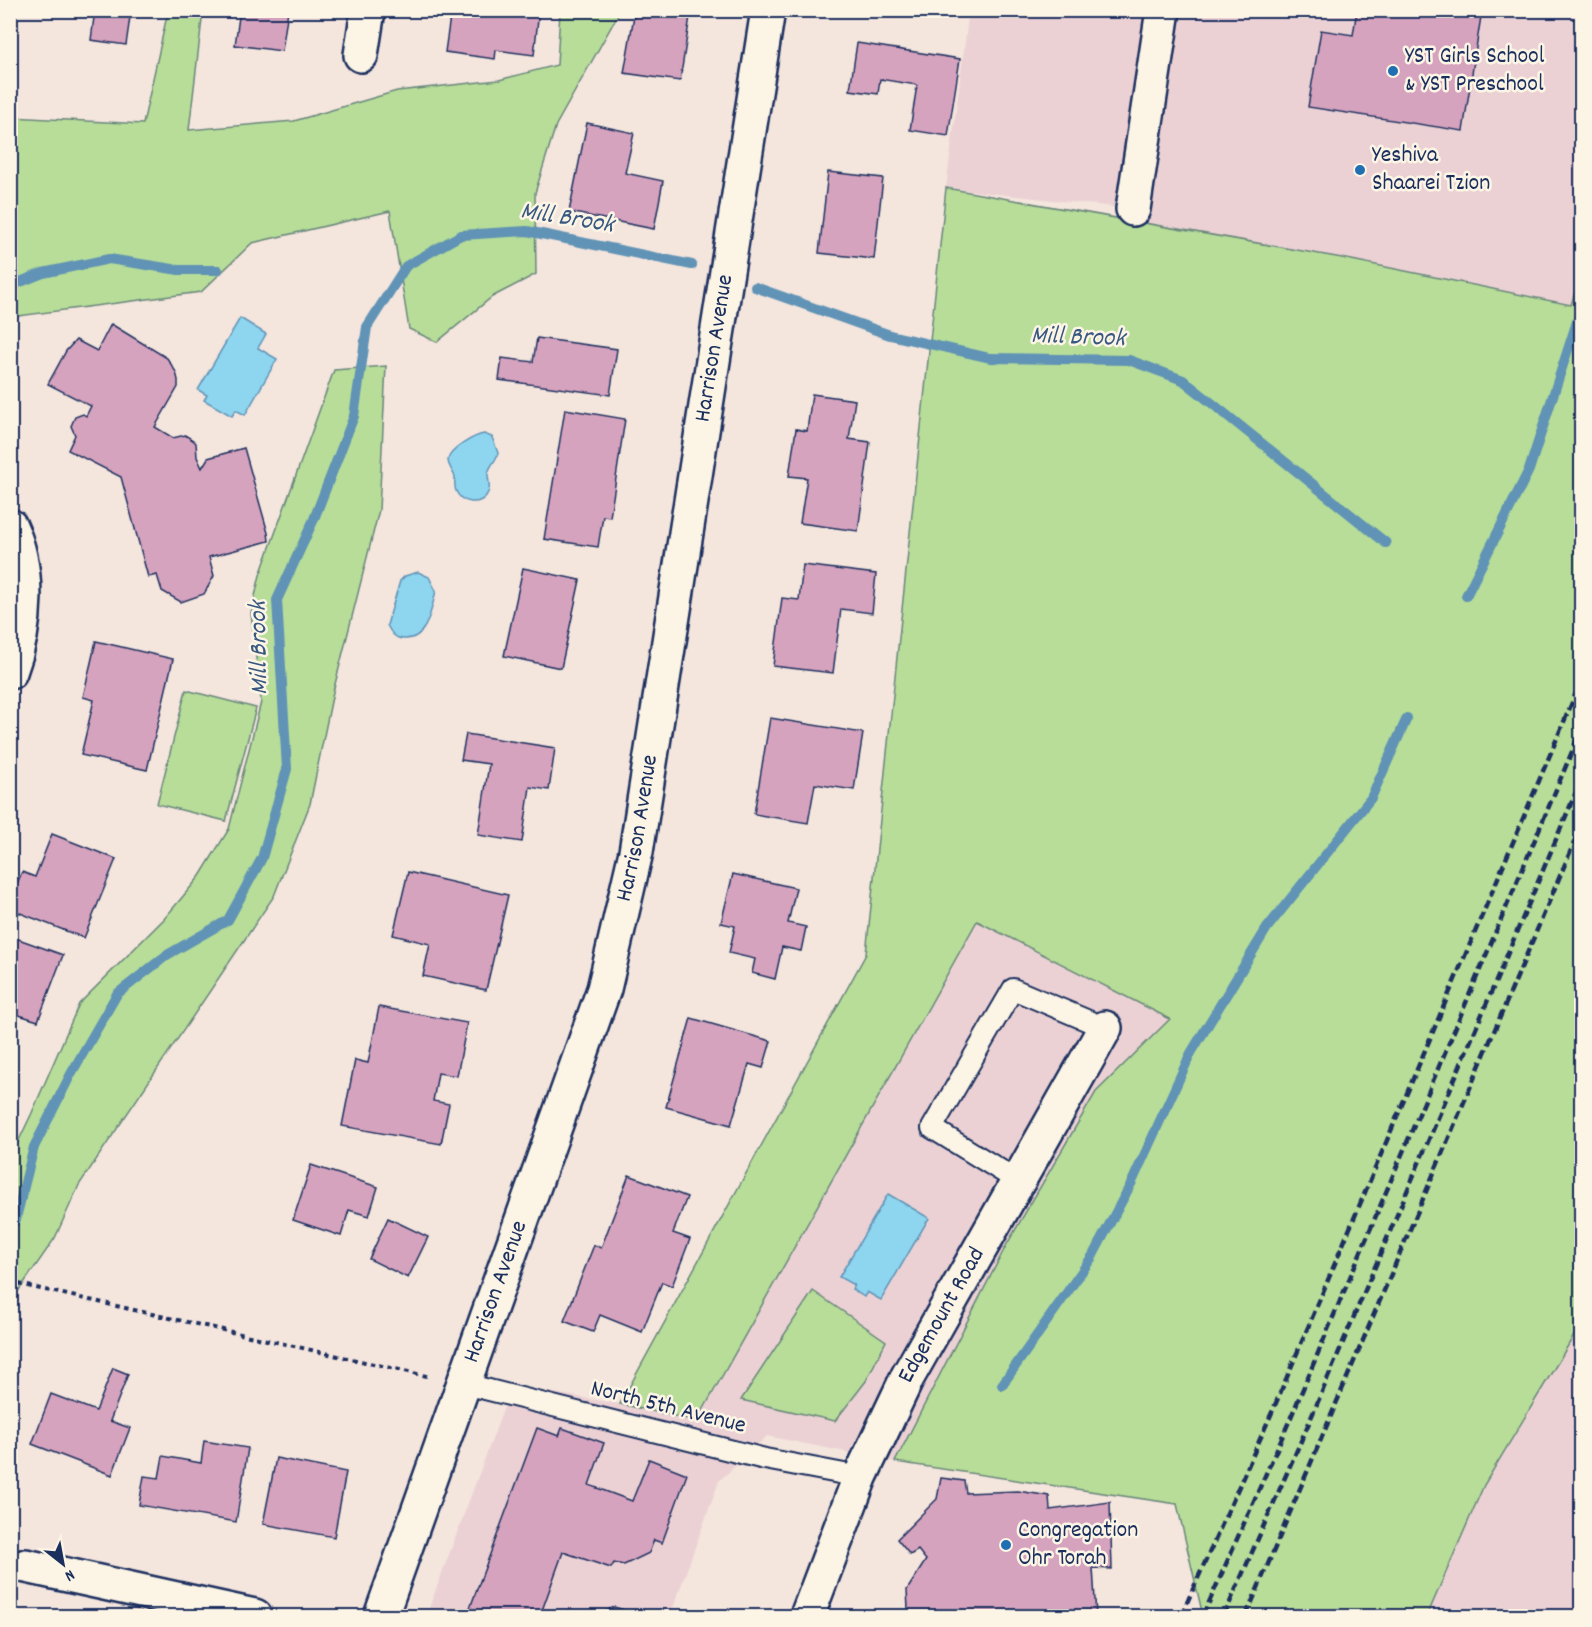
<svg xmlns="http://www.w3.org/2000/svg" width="1592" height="1627" font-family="Dekko,sans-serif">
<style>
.built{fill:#ebd1d4}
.green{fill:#b7dd98;stroke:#69867b;stroke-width:1.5}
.water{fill:#8ed5ef;stroke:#6093b5;stroke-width:1.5}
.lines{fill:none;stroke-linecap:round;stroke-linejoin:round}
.stream{stroke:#6093b5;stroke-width:10}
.building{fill:#d6a3be;stroke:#1b2f5e;stroke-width:1.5}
.lane-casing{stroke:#1b2f5e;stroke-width:24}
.street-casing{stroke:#1b2f5e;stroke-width:38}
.path{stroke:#1b2f5e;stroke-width:4;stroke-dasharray:4.5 4.5;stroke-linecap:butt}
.lane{stroke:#fcf5e5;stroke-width:20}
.street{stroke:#fcf5e5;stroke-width:33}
.rail{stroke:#1b2f5e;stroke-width:4.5;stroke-dasharray:9 4.5;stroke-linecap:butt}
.poi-dot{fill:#1f6fb2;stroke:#fcf5e5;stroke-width:2}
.labels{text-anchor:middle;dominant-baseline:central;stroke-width:5;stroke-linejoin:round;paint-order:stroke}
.poi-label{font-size:24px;fill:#1b2f5e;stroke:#fcf5e5;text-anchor:start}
.street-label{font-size:24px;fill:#1b2f5e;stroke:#fcf5e5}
.water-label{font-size:26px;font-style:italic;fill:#385882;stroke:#fcf5e5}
</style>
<rect width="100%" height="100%" fill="#f4e5dd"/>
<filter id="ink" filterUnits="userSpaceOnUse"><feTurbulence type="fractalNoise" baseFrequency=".0167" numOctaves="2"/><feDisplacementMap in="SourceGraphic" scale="12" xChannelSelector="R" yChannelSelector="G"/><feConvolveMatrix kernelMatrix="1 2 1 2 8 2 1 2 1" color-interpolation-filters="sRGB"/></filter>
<g filter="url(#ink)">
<g class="built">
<polygon points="969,11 1357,11 1353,35 1321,30 1308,107 1482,11 1581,11 1582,272 1571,305 1342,258 1130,221 1132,209 946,188"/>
<polygon points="976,921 1170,1019 1096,1092 1007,1244 895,1462 767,1436 719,1481 670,1616 426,1616 512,1386 620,1404 697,1421"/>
<polygon points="1581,1324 1581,1616 1427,1616 1484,1485"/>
</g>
<g class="green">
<polygon points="168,11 203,11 189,130 294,121 397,91 499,80 557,65 560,11 620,11 556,125 535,193 536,274 492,297 437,342 409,329 390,211 252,243 201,292 11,317 11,117 143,124"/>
<polygon points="946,188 1342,258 1571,305 1581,272 1581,1324 1484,1485 1427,1616 1203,1616 1177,1504 895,1462 1007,1244 1096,1092 1170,1019 977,921 697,1421 620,1404 866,954"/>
<polygon points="386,366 379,510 333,692 310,804 274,896 79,1185 55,1238 19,1290 11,1292 11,1157 31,1115 79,1004 164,919 200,876 229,829 261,702 251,613 260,575 334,370"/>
<polygon points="186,690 256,708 226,821 157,804"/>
<polygon points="813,1291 886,1341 866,1381 835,1421 741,1400"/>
</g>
<g class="water">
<polygon points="240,318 266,334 258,348 277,359 245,415 236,410 232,416 204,400 207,395 198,390"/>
<path d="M484 434 492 437 498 453C497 460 489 466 488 474 488 482 492 488 486 496 478 506 461 503 456 491 454 486 455 481 455 477 453 471 448 466 448 460 449 450 475 435 484 434Z"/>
<path d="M418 572 429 577 436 591C431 609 428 640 404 639 395 639 391 633 387 625L400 581 405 576Z"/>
<polygon points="888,1194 929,1218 881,1300 867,1292 864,1297 852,1289 854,1285 839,1277"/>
</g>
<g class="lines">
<g class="stream">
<polyline points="10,286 43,273 109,259 179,270 218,270"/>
<polyline points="755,287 890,335 990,358 1129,360 1183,380 1386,543"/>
<polyline points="1466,596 1529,470 1582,306"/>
<polyline points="15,1222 34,1147 71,1074 117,994 167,955 228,920 262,858 287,769 277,600 314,519 354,416 367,327 406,266 461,235 527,231 692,265"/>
<polyline points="1002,1385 1092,1257 1132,1182 1191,1053 1267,928 1371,798 1407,718"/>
</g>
</g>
<g class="building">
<polygon points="95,10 131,10 126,45 91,40"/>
<polygon points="240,10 288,10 282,51 235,45"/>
<polygon points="451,10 539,10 534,55 496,50 495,59 445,52"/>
<polygon points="635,10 691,10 680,81 624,73"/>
<polygon points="1357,10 1482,10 1463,131 1308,107 1321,30 1353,35"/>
<polygon points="857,43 960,59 948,136 910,130 917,85 880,79 878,94 850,90"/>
<polygon points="587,123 634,133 625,173 663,181 654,229 569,212"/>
<polygon points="828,172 883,178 874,259 819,253"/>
<polygon points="111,324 167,358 176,372 178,380 178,387 155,427 173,438 185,435 193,440 196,443 197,457 202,468 208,458 244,448 268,533 269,541 209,557 214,576 204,594 181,602 162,591 157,575 148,577 121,477 68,450 75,435 71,426 75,417 83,414 86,416 91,406 48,384 66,351 76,340 97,351"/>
<polygon points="537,338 617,349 610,395 499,380 502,358 533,362"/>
<polygon points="812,394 855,400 849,439 870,442 858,531 800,523 807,478 789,476 796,429 807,431"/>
<polygon points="565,409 625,419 610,517 603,516 598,547 544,539"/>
<polygon points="803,565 876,574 872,613 841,609 833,673 773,666 782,598 799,600"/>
<polygon points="523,568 580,580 561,668 504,656"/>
<polygon points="96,641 173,659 147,770 81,755 94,700 83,697"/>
<polygon points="770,718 863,733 854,790 815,784 808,823 754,814"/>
<polygon points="466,734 555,748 549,790 530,787 522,842 478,835 489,764 461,760"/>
<polygon points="52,834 116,859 84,938 10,909 10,900 22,872 35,877"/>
<polygon points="408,872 508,895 486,990 423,976 430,944 393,935"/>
<polygon points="733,874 796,888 788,923 806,927 801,951 782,947 775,979 752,973 755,959 729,953 735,926 721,923"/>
<polygon points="10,936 63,955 38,1021 19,1015 10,1038"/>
<polygon points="379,1007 467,1023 457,1076 438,1073 433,1101 449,1104 441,1144 342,1126 355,1060 368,1063"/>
<polygon points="691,1018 771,1041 763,1068 749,1064 731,1125 666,1107"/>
<polygon points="311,1165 378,1187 369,1216 349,1210 341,1236 293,1220"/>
<polygon points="629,1175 687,1197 673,1233 690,1239 672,1286 662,1282 642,1332 600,1315 593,1332 564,1321 594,1245 601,1248"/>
<polygon points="388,1218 428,1237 408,1278 369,1259"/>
<polygon points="113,1368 128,1374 110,1421 130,1428 112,1475 32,1444 51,1394 96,1411"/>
<polygon points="537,1428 559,1436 562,1428 604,1443 589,1485 632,1501 649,1459 687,1474 662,1543 654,1540 649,1553 624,1565 614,1563 611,1568 563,1552 540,1616 467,1616"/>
<polygon points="204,1441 248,1448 236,1522 139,1505 144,1476 159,1478 163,1456 201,1463"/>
<polygon points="276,1458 346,1472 334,1537 263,1524"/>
<polygon points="941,1478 964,1481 966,1493 1018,1491 1049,1496 1050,1510 1110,1502 1112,1569 1093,1568 1096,1616 911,1616 908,1609 907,1590 926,1560 918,1550 910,1555 897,1539 937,1499"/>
<polygon points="614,1607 645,1616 596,1616"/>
</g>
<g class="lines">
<g class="lane-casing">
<g id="lane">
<polyline points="1018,1181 932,1128 1013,989 1105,1028"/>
<polyline points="465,1384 765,1459 860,1477"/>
</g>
</g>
<g class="street-casing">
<g id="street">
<polyline points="361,55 368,10"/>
<polyline points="1133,209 1163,10"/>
<path d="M10 526C30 570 27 627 10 672"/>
<polyline points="26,1566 255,1616"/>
<path id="s1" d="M381 1616 604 989 636 852 768 10"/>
<path id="s2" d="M807 1616 860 1477 908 1376 1105 1028"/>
</g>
</g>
<polyline class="path" points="10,1282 431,1377"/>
<use href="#lane" class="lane"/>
<use href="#street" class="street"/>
<g class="rail">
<polyline points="1181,1616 1273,1410 1582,679"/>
<polyline points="1203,1616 1291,1417 1582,728"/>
<polyline points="1224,1616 1308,1425 1582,778"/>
<polyline points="1246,1616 1582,824"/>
</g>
</g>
</g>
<g class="poi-dot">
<circle cx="1393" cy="71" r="6"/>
<circle cx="1360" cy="170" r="6"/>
<circle cx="1006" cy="1545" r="6"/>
</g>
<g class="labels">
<g class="poi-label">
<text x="1405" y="57">YST Girls School<tspan x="1405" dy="28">&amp; YST Preschool</tspan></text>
<text x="1372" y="156">Yeshiva<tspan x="1372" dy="28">Shaarei Tzion</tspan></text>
<text x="1018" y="1531">Congregation<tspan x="1018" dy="28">Ohr Torah</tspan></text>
</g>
<g class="street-label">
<text stroke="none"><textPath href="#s1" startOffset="1316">Harrison Avenue</textPath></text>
<text stroke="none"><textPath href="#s1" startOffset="830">Harrison Avenue</textPath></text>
<text stroke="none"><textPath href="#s1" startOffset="344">Harrison Avenue</textPath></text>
<text stroke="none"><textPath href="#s2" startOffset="330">Edgemount Road</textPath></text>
<text transform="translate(668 1408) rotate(14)">North 5th Avenue</text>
</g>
<g class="water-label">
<text transform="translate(567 219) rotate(9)">Mill Brook</text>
<text transform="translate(1078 338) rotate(2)">Mill Brook</text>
<text transform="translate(260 648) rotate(-91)">Mill Brook</text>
</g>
</g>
<rect width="1592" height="1627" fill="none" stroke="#fcf5e5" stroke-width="36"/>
<rect x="18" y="18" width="1556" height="1591" fill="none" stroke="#1b2f5e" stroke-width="2" filter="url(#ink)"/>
<g transform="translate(63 1564) rotate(149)" stroke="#fcf5e5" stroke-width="4.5" paint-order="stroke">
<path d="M0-4.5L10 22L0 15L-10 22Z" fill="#1b2f5e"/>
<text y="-9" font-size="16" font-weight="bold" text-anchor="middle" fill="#1b2f5e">N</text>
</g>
</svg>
